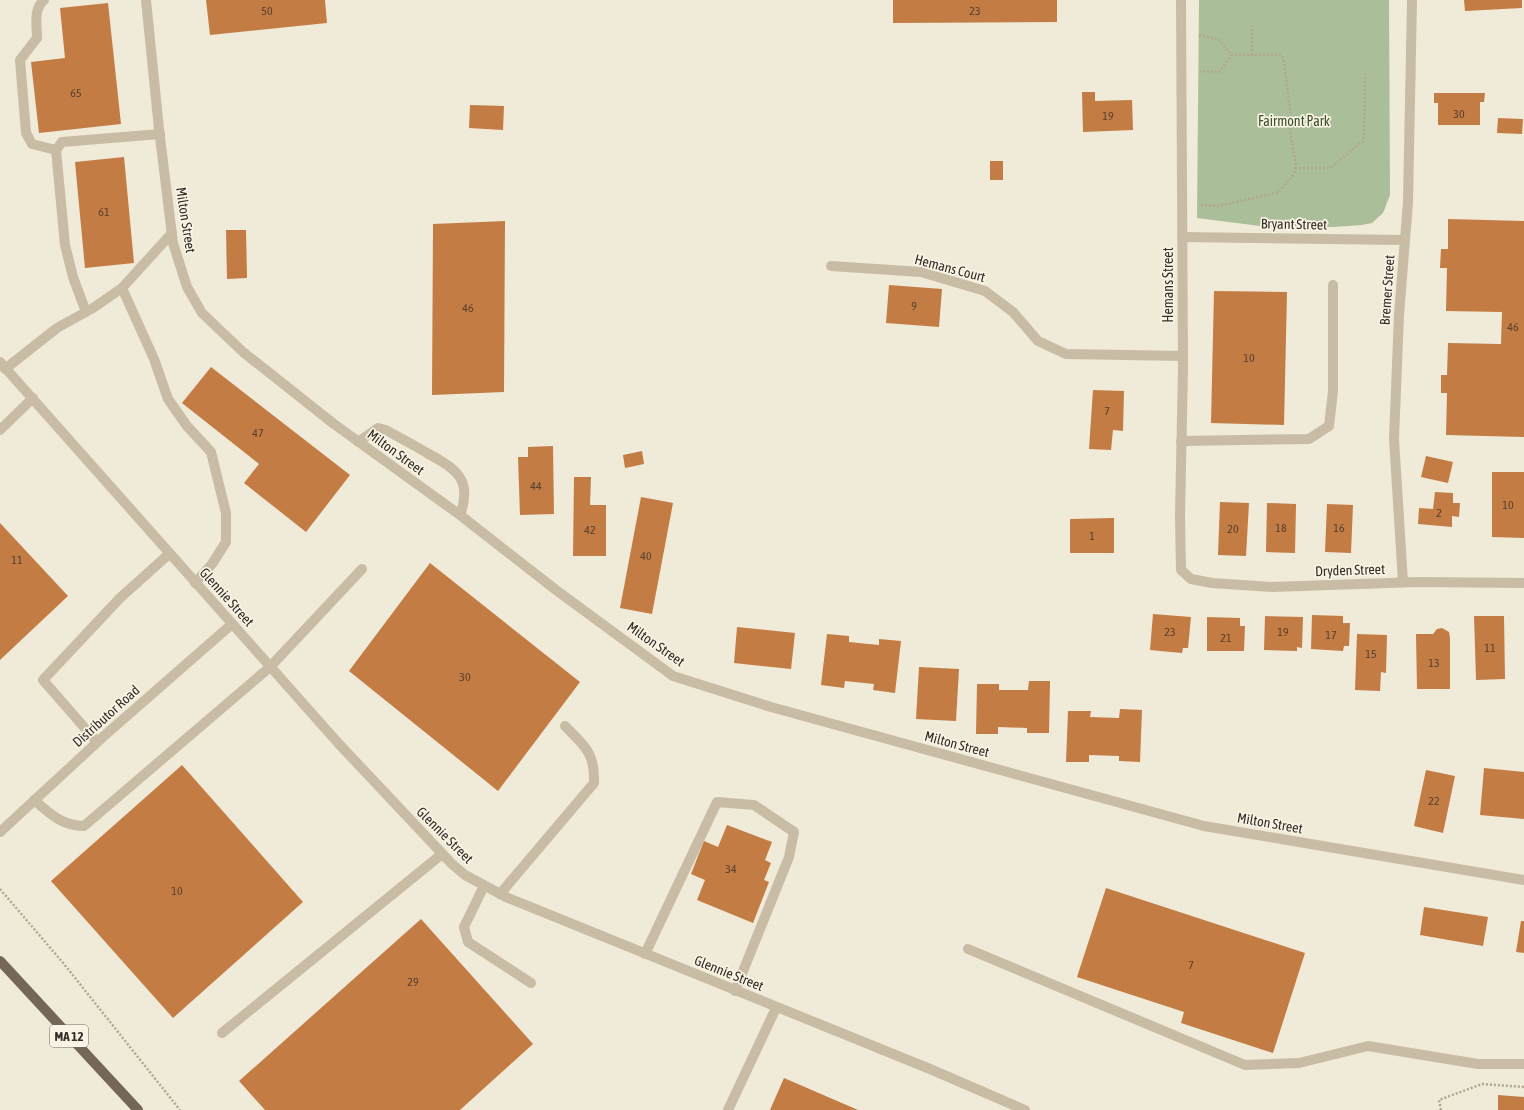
<svg xmlns="http://www.w3.org/2000/svg" width="1524" height="1110" font-family="'Asap Condensed',sans-serif">
<style>
.green{fill:#aabf99}
.building{fill:#c37c44}
.lines{fill:none;stroke-linecap:round;stroke-linejoin:round}
.path{stroke:#b3a68f;stroke-width:2.5;stroke-dasharray:2 2;stroke-linecap:butt}
.service{stroke:#c8bca5;stroke-width:10}
.minor{stroke:#c8bca5;stroke-width:10}
.primary{stroke:#756757;stroke-width:10}
.labels{text-anchor:middle;dominant-baseline:central;stroke-width:3.5;stroke-linejoin:round;paint-order:stroke}
.number-label{font-size:12px;fill:#58412e}
.shield{fill:#f8f3e4;stroke:#6f685f;stroke-width:1}
.shield-label{font-size:13px;font-weight:bold;fill:#342d26}
.park-label{font-size:14px;fill:#3b512b;stroke:#f8f3e4}
.street-label{font-size:14px;fill:#342d26;stroke:#f8f3e4}
</style>
<rect width="100%" height="100%" fill="#f0ead8"/>
<polygon class="green" points="1199,0 1389,0 1390,195 1383,213 1372,223 1362,225 1333,227 1268,227 1197,218"/>
<g class="building">
<polygon points="206,0 325,0 327,23 210,35"/>
<polygon points="893,0 1057,0 1057,22 893,23"/>
<polygon points="1464,0 1522,0 1522,8 1465,11"/>
<polygon points="108,3 121,124 39,133 31,62 65,58 60,8"/>
<polygon points="1082,92 1095,92 1095,101 1132,100 1133,130 1083,132"/>
<polygon points="1434,93 1485,93 1484,102 1480,102 1480,125 1438,125 1438,103 1434,103"/>
<polygon points="470,105 504,106 503,130 469,128"/>
<polygon points="1498,118 1523,119 1522,134 1497,133"/>
<polygon points="124,157 134,263 85,268 75,162"/>
<rect x="990" y="161" width="13" height="19"/>
<polygon points="1448,219 1524,221 1524,437 1446,435 1447,393 1441,393 1441,375 1447,375 1448,343 1501,344 1502,312 1446,311 1447,268 1440,268 1441,249 1448,249"/>
<polygon points="505,221 504,392 432,395 433,224"/>
<polygon points="226,230 246,230 247,278 227,279"/>
<polygon points="889,285 942,289 939,327 886,323"/>
<polygon points="1214,291 1287,292 1284,425 1211,423"/>
<polygon points="211,367 350,475 306,532 244,483 259,464 182,403"/>
<polygon points="1093,390 1124,391 1123,431 1113,430 1111,450 1089,449"/>
<polygon points="553,446 554,514 520,515 518,457 528,457 528,447"/>
<polygon points="642,451 644,464 625,468 623,455"/>
<polygon points="1426,456 1453,462 1448,483 1421,477"/>
<polygon points="1492,472 1524,472 1524,538 1492,537"/>
<polygon points="574,477 591,477 590,505 606,505 606,556 573,556"/>
<polygon points="1435,492 1453,493 1453,503 1460,503 1459,517 1452,516 1452,527 1418,524 1419,508 1433,509"/>
<polygon points="641,497 673,503 652,614 620,608"/>
<polygon points="1220,502 1249,503 1246,556 1218,555"/>
<polygon points="1267,503 1296,504 1295,553 1266,552"/>
<polygon points="1327,504 1353,505 1351,553 1325,552"/>
<polygon points="1114,518 1114,553 1070,553 1070,519"/>
<polygon points="0,523 68,596 0,660"/>
<polygon points="430,563 580,682 498,791 349,671"/>
<polygon points="1153,614 1191,617 1188,648 1183,648 1182,653 1150,650"/>
<polygon points="1312,615 1343,616 1343,623 1350,623 1349,646 1344,646 1343,651 1311,649"/>
<polygon points="1265,616 1303,617 1302,648 1297,647 1297,651 1264,650"/>
<polygon points="1474,616 1504,616 1505,679 1476,680"/>
<polygon points="1207,617 1240,618 1240,626 1245,626 1244,651 1207,651"/>
<polygon points="737,627 795,633 791,669 734,663"/>
<polygon points="1442,628 1449,632 1450,638 1450,689 1417,689 1416,634 1433,634 1437,629"/>
<polygon points="827,634 849,636 849,642 879,645 879,639 901,641 895,693 873,690 874,684 845,681 844,688 821,685"/>
<polygon points="1357,634 1387,635 1386,673 1381,672 1380,691 1355,690"/>
<polygon points="919,667 959,669 956,721 916,719"/>
<polygon points="1029,681 1050,681 1049,733 1027,733 1027,728 998,727 998,734 976,734 977,684 999,684 999,690 1028,690"/>
<polygon points="1120,709 1142,710 1140,762 1119,761 1119,756 1089,755 1089,762 1066,762 1068,711 1091,711 1090,717 1119,718"/>
<polygon points="182,765 303,902 173,1018 51,881"/>
<polygon points="1484,768 1524,772 1524,819 1480,815"/>
<polygon points="1426,770 1455,776 1443,833 1414,826"/>
<polygon points="727,825 772,842 765,860 771,863 764,880 769,882 753,923 697,900 705,880 691,874 704,841 718,847"/>
<polygon points="1106,888 1305,953 1273,1053 1181,1023 1184,1012 1077,977"/>
<polygon points="1424,907 1488,917 1483,946 1420,935"/>
<polygon points="421,919 533,1044 460,1110 265,1110 239,1081"/>
<polygon points="1521,921 1524,921 1524,953 1516,952"/>
<polygon points="784,1078 858,1110 770,1110"/>
<polygon points="1498,1095 1524,1097 1524,1110 1498,1110"/>
</g>
<g class="lines">
<g class="path">
<polyline points="1199,35 1219,40 1232,55 1219,72 1200,71"/>
<polyline points="1252,55 1252,26"/>
<polyline points="1295,168 1330,168 1364,140 1365,74"/>
<polyline points="1201,205 1218,206 1279,192 1294,174 1296,165 1290,130 1290,109 1284,61 1281,55 1232,55"/>
<polyline points="0,889 64,964 180,1110"/>
<polyline points="1441,1110 1439,1100 1482,1084 1524,1087"/>
</g>
<g class="service">
<path d="M44 0C33 10 37 24 37 38L20 60 26 133 32 144 56 150"/>
<polyline points="122,288 154,359 168,399 187,426 211,452 226,513 226,542 212,564 195,583"/>
<polyline points="86,312 73,277 65,245 56,150 62,142 160,134"/>
<polyline points="5,369 57,328 93,308 122,288 172,233"/>
<polyline points="0,430 33,398"/>
<polyline points="1181,441 1309,439 1329,426 1333,391 1333,285"/>
<path d="M358 442 378 428 386 430C400 438 414 445 427 453 456 469 473 479 460 515"/>
<polyline points="97,742 43,680 120,598 169,554"/>
<path d="M34 800C50 814 62 826 84 826L270 667 362 569"/>
<polyline points="484,886 464,927 468,942 531,983"/>
<path d="M500 894 594 783C595 753 585 746 565 726"/>
<polyline points="968,949 1245,1065 1299,1063 1368,1046 1478,1064 1524,1064"/>
<polyline points="645,954 717,802 754,805 794,832 789,857 735,991"/>
<polyline points="222,1033 442,854"/>
<polyline points="728,1110 776,1008"/>
</g>
<g class="minor">
<polyline points="146,0 159,129 173,243 187,287 202,313 243,352 334,424 460,515 556,590 673,676 771,707 1204,826 1524,880"/>
<polyline points="1181,0 1183,368 1180,516 1181,570 1191,579 1212,583 1272,587 1418,582 1524,583"/>
<polyline points="1182,237 1405,240"/>
<polyline points="831,266 921,272 985,291 1013,312 1038,341 1066,354 1183,356"/>
<polyline points="0,362 339,744 452,864 465,875 506,897 930,1069 1025,1110"/>
<polyline points="1403,582 1394,439 1399,315 1408,202 1412,0"/>
<polyline points="0,832 104,736 232,624"/>
</g>
<polyline class="primary" points="0,961 138,1110"/>
</g>
<g class="labels">
<g class="number-label">
<text x="267" y="11">50</text>
<text x="975" y="11">23</text>
<text x="76" y="93">65</text>
<text x="1459" y="114">30</text>
<text x="1108" y="116">19</text>
<text x="104" y="212">61</text>
<text x="914" y="306">9</text>
<text x="468" y="308">46</text>
<text x="1513" y="327">46</text>
<text x="1249" y="358">10</text>
<text x="1107" y="411">7</text>
<text x="258" y="433">47</text>
<text x="536" y="486">44</text>
<text x="1508" y="505">10</text>
<text x="1439" y="513">2</text>
<text x="1281" y="528">18</text>
<text x="1339" y="528">16</text>
<text x="1233" y="529">20</text>
<text x="590" y="530">42</text>
<text x="1092" y="536">1</text>
<text x="646" y="556">40</text>
<text x="17" y="560">11</text>
<text x="1170" y="632">23</text>
<text x="1283" y="632">19</text>
<text x="1331" y="635">17</text>
<text x="1226" y="638">21</text>
<text x="1490" y="648">11</text>
<text x="1371" y="654">15</text>
<text x="1434" y="663">13</text>
<text x="465" y="677">30</text>
<text x="1434" y="801">22</text>
<text x="731" y="869">34</text>
<text x="177" y="891">10</text>
<text x="1191" y="965">7</text>
<text x="413" y="982">29</text>
</g>
<rect class="shield" x="50" y="1025" width="38" height="22" rx="3"/>
<g class="shield-label">
<text x="69" y="1036">MA 12</text>
</g>
<g class="park-label">
<text x="1294" y="121">Fairmont Park</text>
</g>
<g class="street-label">
<text transform="translate(186 220) rotate(81)">Milton Street</text>
<text transform="translate(1294 224) rotate(1)">Bryant Street</text>
<text transform="translate(950 268) rotate(15)">Hemans Court</text>
<text transform="translate(1168 285) rotate(-90)">Hemans Street</text>
<text transform="translate(1387 290) rotate(-86)">Bremer Street</text>
<text transform="translate(396 452) rotate(36)">Milton Street</text>
<text transform="translate(1350 570) rotate(-2)">Dryden Street</text>
<text transform="translate(227 597) rotate(48)">Glennie Street</text>
<text transform="translate(656 644) rotate(35)">Milton Street</text>
<text transform="translate(106 716) rotate(-42)">Distributor Road</text>
<text transform="translate(957 744) rotate(15)">Milton Street</text>
<text transform="translate(1270 823) rotate(10)">Milton Street</text>
<text transform="translate(445 835) rotate(45)">Glennie Street</text>
<text transform="translate(729 973) rotate(22)">Glennie Street</text>
</g>
</g>
</svg>
